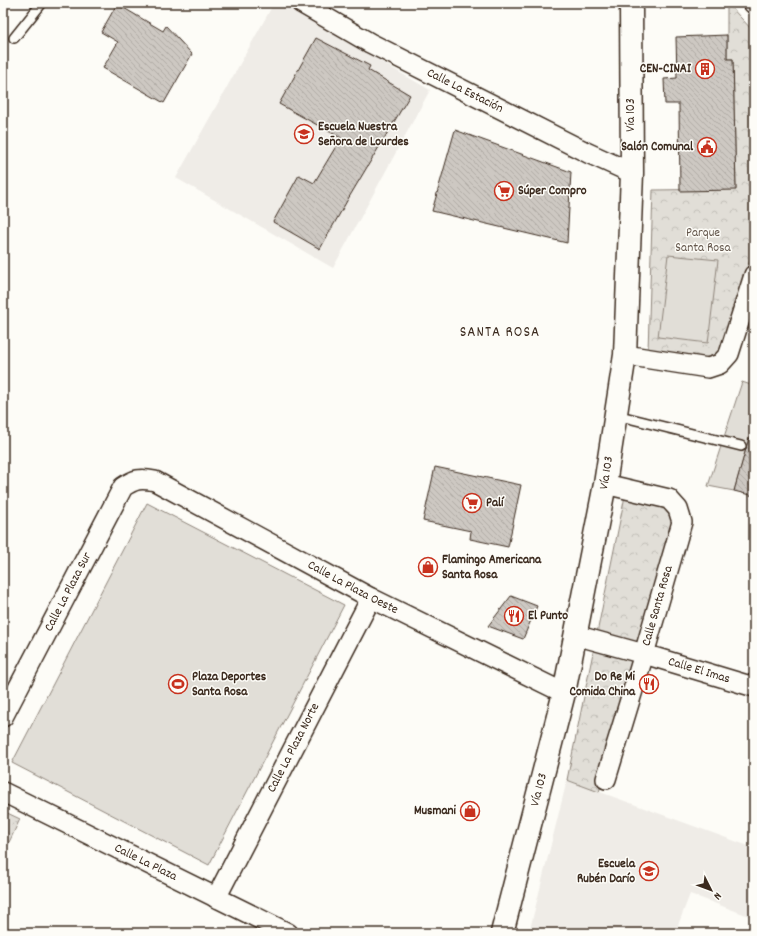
<svg xmlns="http://www.w3.org/2000/svg" width="757" height="936" font-family="Dekko,sans-serif">
<style>
.built{fill:#efece7}
.park{fill:url(#park-crowns);stroke:#8e847a}
.garden{fill:#e1ded7;stroke:#8e847a}
.building{fill:url(#building-back-hatch);stroke:#3b2a1e}
.lines{fill:none;stroke-linecap:round;stroke-linejoin:round}
.service-casing{stroke:#3b2a1e;stroke-width:12}
.minor-casing{stroke:#3b2a1e;stroke-width:22}
.secondary-casing{stroke:#3b2a1e;stroke-width:25}
.service{stroke:#fdfcf7;stroke-width:9}
.minor{stroke:#fdfcf7;stroke-width:19}
.secondary{stroke:#fdfcf7;stroke-width:22}
.labels{text-anchor:middle;dominant-baseline:central;stroke-width:3;stroke-linejoin:round;paint-order:stroke}
.poi-label{font-size:13px;font-weight:bold;fill:#3b2a1e;stroke:#fdfcf7;text-anchor:start}
.street-label{font-size:13px;fill:#3b2a1e;stroke:#fdfcf7}
.park-label{font-size:13px;fill:#64574c;stroke:#fdfcf7}
.quarter-label{font-size:15px;letter-spacing:1px;fill:#3b2a1e;stroke:#fdfcf7}
</style>
<defs>
<pattern id="park-crowns" width="20" height="18" patternUnits="userSpaceOnUse"><rect width="20" height="18" fill="#e1ded7"/><path d="M2 6a3 3 0 1 1 6 0M12 15a3 3 0 1 1 6 0" fill="none" stroke="#c2bfb8"/></pattern>
<pattern id="building-back-hatch" width="6" height="6" patternUnits="userSpaceOnUse"><rect width="6" height="6" fill="#cdc8c2"/><path d="M-1 5l2 2M0 0l6 6M5-1l2 2" fill="none" stroke="#b1aca6"/></pattern>
</defs>
<rect width="100%" height="100%" fill="#fdfcf7"/>
<filter id="ink" filterUnits="userSpaceOnUse"><feTurbulence type="fractalNoise" baseFrequency=".025" numOctaves="2"/><feDisplacementMap in="SourceGraphic" scale="8" xChannelSelector="R" yChannelSelector="G"/><feConvolveMatrix kernelMatrix="1 2 1 2 8 2 1 2 1" color-interpolation-filters="sRGB"/></filter>
<g filter="url(#ink)">
<g class="built">
<polygon points="274,3 280,3 430,90 333,268 176,178"/>
<polygon points="567,780 754,848 754,918 690,894 675,933 529,933"/>
</g>
<g class="park">
<polygon points="727,3 754,32 754,252 748,265 722,347 715,354 704,360 648,351 653,190 736,189 733,59 727,59"/>
<path d="M625 496C648 502 671 501 673 530L599 792 567 780Z"/>
<polygon points="3,811 20,819 3,855"/>
</g>
<g class="garden">
<polygon points="668,255 718,260 708,343 658,337"/>
<polygon points="742,382 754,386 754,420 734,491 708,486"/>
<polygon points="147,503 344,605 209,865 12,763"/>
</g>
<g class="building">
<polygon points="117,4 163,31 166,26 192,54 164,103 103,68 118,42 101,32"/>
<polygon points="727,35 727,59 733,59 736,190 680,191 679,104 665,104 664,79 677,78 676,37"/>
<polygon points="316,38 370,66 368,70 410,95 348,199 320,249 273,222 299,175 314,183 341,138 279,104"/>
<polygon points="455,130 571,172 567,243 432,211"/>
<polygon points="749,438 754,439 754,496 734,491"/>
<polygon points="435,467 521,485 508,547 470,539 471,531 423,521"/>
<polygon points="511,596 537,606 523,639 488,626"/>
</g>
<g class="lines">
<g class="service-casing">
<g id="service">
<polyline points="14,38 42,3"/>
<polyline points="616,415 741,446"/>
</g>
</g>
<g class="minor-casing">
<g id="minor">
<path id="s1" d="M301 3 370 43 588 153 632 173"/>
<polyline points="753,3 754,4"/>
<polyline points="625,355 708,368 720,364 729,354 754,275"/>
<polyline points="605,484 669,499 678,509 682,522 644,654 606,779"/>
<path id="s2" d="M575 635 644 654 754 687"/>
<path id="s3" d="M3 717 123 487C135 479 140 478 155 481L371 598 564 693"/>
<path id="s4" d="M3 792 288 933"/>
<path id="s5" d="M216 898 371 598"/>
</g>
</g>
<g class="secondary-casing">
<g id="secondary">
<path id="s6" d="M502 933 564 693 605 484 625 355 632 173 631 3"/>
</g>
</g>
<use href="#service" class="service"/>
<use href="#minor" class="minor"/>
<use href="#secondary" class="secondary"/>
</g>
</g>
<defs>
<g id="building-ring" transform="scale(1)"><circle r="9.5" fill="#fdfcf7" stroke="#c8321e" stroke-width="1.5"/><path d="M-4-6H4V6H1V3H-1V6H-4ZM-2.5-4.3h1.7v1.8h-1.7ZM.8-4.3h1.7v1.8H.8ZM-2.5-1h1.7V.8h-1.7ZM.8-1h1.7V.8H.8Z" fill="#c8321e"/></g>
<g id="school-ring" transform="scale(1)"><circle r="9.5" fill="#fdfcf7" stroke="#c8321e" stroke-width="1.5"/><path d="M0-5L7-2L0 1L-7-2ZM-4 1L0 2.5L4 1V4Q0 6-4 4Z" fill="#c8321e"/></g>
<g id="civic-ring" transform="scale(1)"><circle r="9.5" fill="#fdfcf7" stroke="#c8321e" stroke-width="1.5"/><path d="M-.6-6.5H3V-4.5H.6V-3L4-1V1h2V6H-6V1h2V-1L-.6-3ZM-1.2 2.5V6h2.4V2.5Z" fill="#c8321e"/></g>
<g id="supermarket-ring" transform="scale(1)"><circle r="9.5" fill="#fdfcf7" stroke="#c8321e" stroke-width="1.5"/><path d="M-6-5.5h2.5l.6 2H6L4.5 2H-2.5L-4.4-4H-6ZM-1.5 3.2a1.3 1.3 0 1 0 .1 0ZM3 3.2a1.3 1.3 0 1 0 .1 0Z" fill="#c8321e"/></g>
<g id="shop-ring" transform="scale(1)"><circle r="9.5" fill="#fdfcf7" stroke="#c8321e" stroke-width="1.5"/><path d="M-5-2.5h2.3a2.7 3.5 0 0 1 5.4 0H5L5.5 6h-11ZM-1.5-2.5h3a1.5 2.3 0 0 0-3 0Z" fill="#c8321e"/></g>
<g id="restaurant-ring" transform="scale(1)"><circle r="9.5" fill="#fdfcf7" stroke="#c8321e" stroke-width="1.5"/><path d="M-5-6h1v4h1v-4h1v4h1v-4h1v5L-1.5 .5V6h-2V.5L-5-1ZM5-6V6H3V1.5H1.5Q1.5-4 5-6Z" fill="#c8321e"/></g>
<g id="stadium-ring" transform="scale(1)"><circle r="9.5" fill="#fdfcf7" stroke="#c8321e" stroke-width="1.5"/><path d="M0-5a6.5 5 0 1 0 0 10a6.5 5 0 1 0 0-10ZM-3.5-1.8h7v3.6h-7Z" fill="#c8321e"/></g>
</defs>
<g fill-rule="evenodd">
<use href="#building-ring" x="705" y="69"/>
<use href="#school-ring" x="304" y="134"/>
<use href="#civic-ring" x="707" y="147"/>
<use href="#supermarket-ring" x="504" y="191"/>
<use href="#supermarket-ring" x="472" y="503"/>
<use href="#shop-ring" x="428" y="567"/>
<use href="#restaurant-ring" x="514" y="616"/>
<use href="#stadium-ring" x="178" y="684"/>
<use href="#restaurant-ring" x="649" y="684"/>
<use href="#shop-ring" x="470" y="811"/>
<use href="#school-ring" x="649" y="871"/>
</g>
<g class="labels">
<g class="poi-label">
<text x="691" y="69" text-anchor="end">CEN-CINAI</text>
<text x="318" y="127">Escuela Nuestra<tspan x="318" dy="15">Señora de Lourdes</tspan></text>
<text x="693" y="147" text-anchor="end">Salón Comunal</text>
<text x="518" y="191">Súper Compro</text>
<text x="486" y="503">Palí</text>
<text x="442" y="560">Flamingo Americana<tspan x="442" dy="15">Santa Rosa</tspan></text>
<text x="528" y="616">El Punto</text>
<text x="192" y="677">Plaza Deportes<tspan x="192" dy="15">Santa Rosa</tspan></text>
<text x="635" y="677" text-anchor="end">Do Re Mi<tspan x="635" dy="15">Comida China</tspan></text>
<text x="456" y="811" text-anchor="end">Musmani</text>
<text x="635" y="864" text-anchor="end">Escuela<tspan x="635" dy="15">Rubén Darío</tspan></text>
</g>
<g class="street-label">
<text stroke="none"><textPath href="#s1" startOffset="186">Calle La Estación</textPath></text>
<text transform="translate(631 115) rotate(-90)">Vía 103</text>
<text stroke="none"><textPath href="#s6" startOffset="472">Vía 103</textPath></text>
<text stroke="none"><textPath href="#s3" startOffset="518">Calle La Plaza Oeste</textPath></text>
<text stroke="none"><textPath href="#s3" startOffset="141">Calle La Plaza Sur</textPath></text>
<text transform="translate(658 606) rotate(-74)">Calle Santa Rosa</text>
<text stroke="none"><textPath href="#s2" startOffset="129">Calle El Imas</textPath></text>
<text stroke="none"><textPath href="#s5" startOffset="169">Calle La Plaza Norte</textPath></text>
<text stroke="none"><textPath href="#s6" startOffset="148">Vía 103</textPath></text>
<text stroke="none"><textPath href="#s4" startOffset="159">Calle La Plaza</textPath></text>
</g>
<g class="park-label">
<text x="703" y="233">Parque<tspan x="703" dy="15">Santa Rosa</tspan></text>
</g>
<g class="quarter-label">
<text x="500" y="333">SANTA ROSA</text>
</g>
</g>
<rect width="757" height="936" fill="none" stroke="#fdfcf7" stroke-width="16"/>
<rect x="8" y="8" width="741" height="920" fill="none" stroke="#3b2a1e" stroke-width="1.5" filter="url(#ink)"/>
<g transform="translate(711 890) rotate(132)" stroke="#fdfcf7" stroke-width="3" paint-order="stroke">
<path d="M0-3L7 15L0 10L-7 15Z" fill="#3b2a1e"/>
<text y="-6" font-size="11" font-weight="bold" text-anchor="middle" fill="#3b2a1e">N</text>
</g>
</svg>
